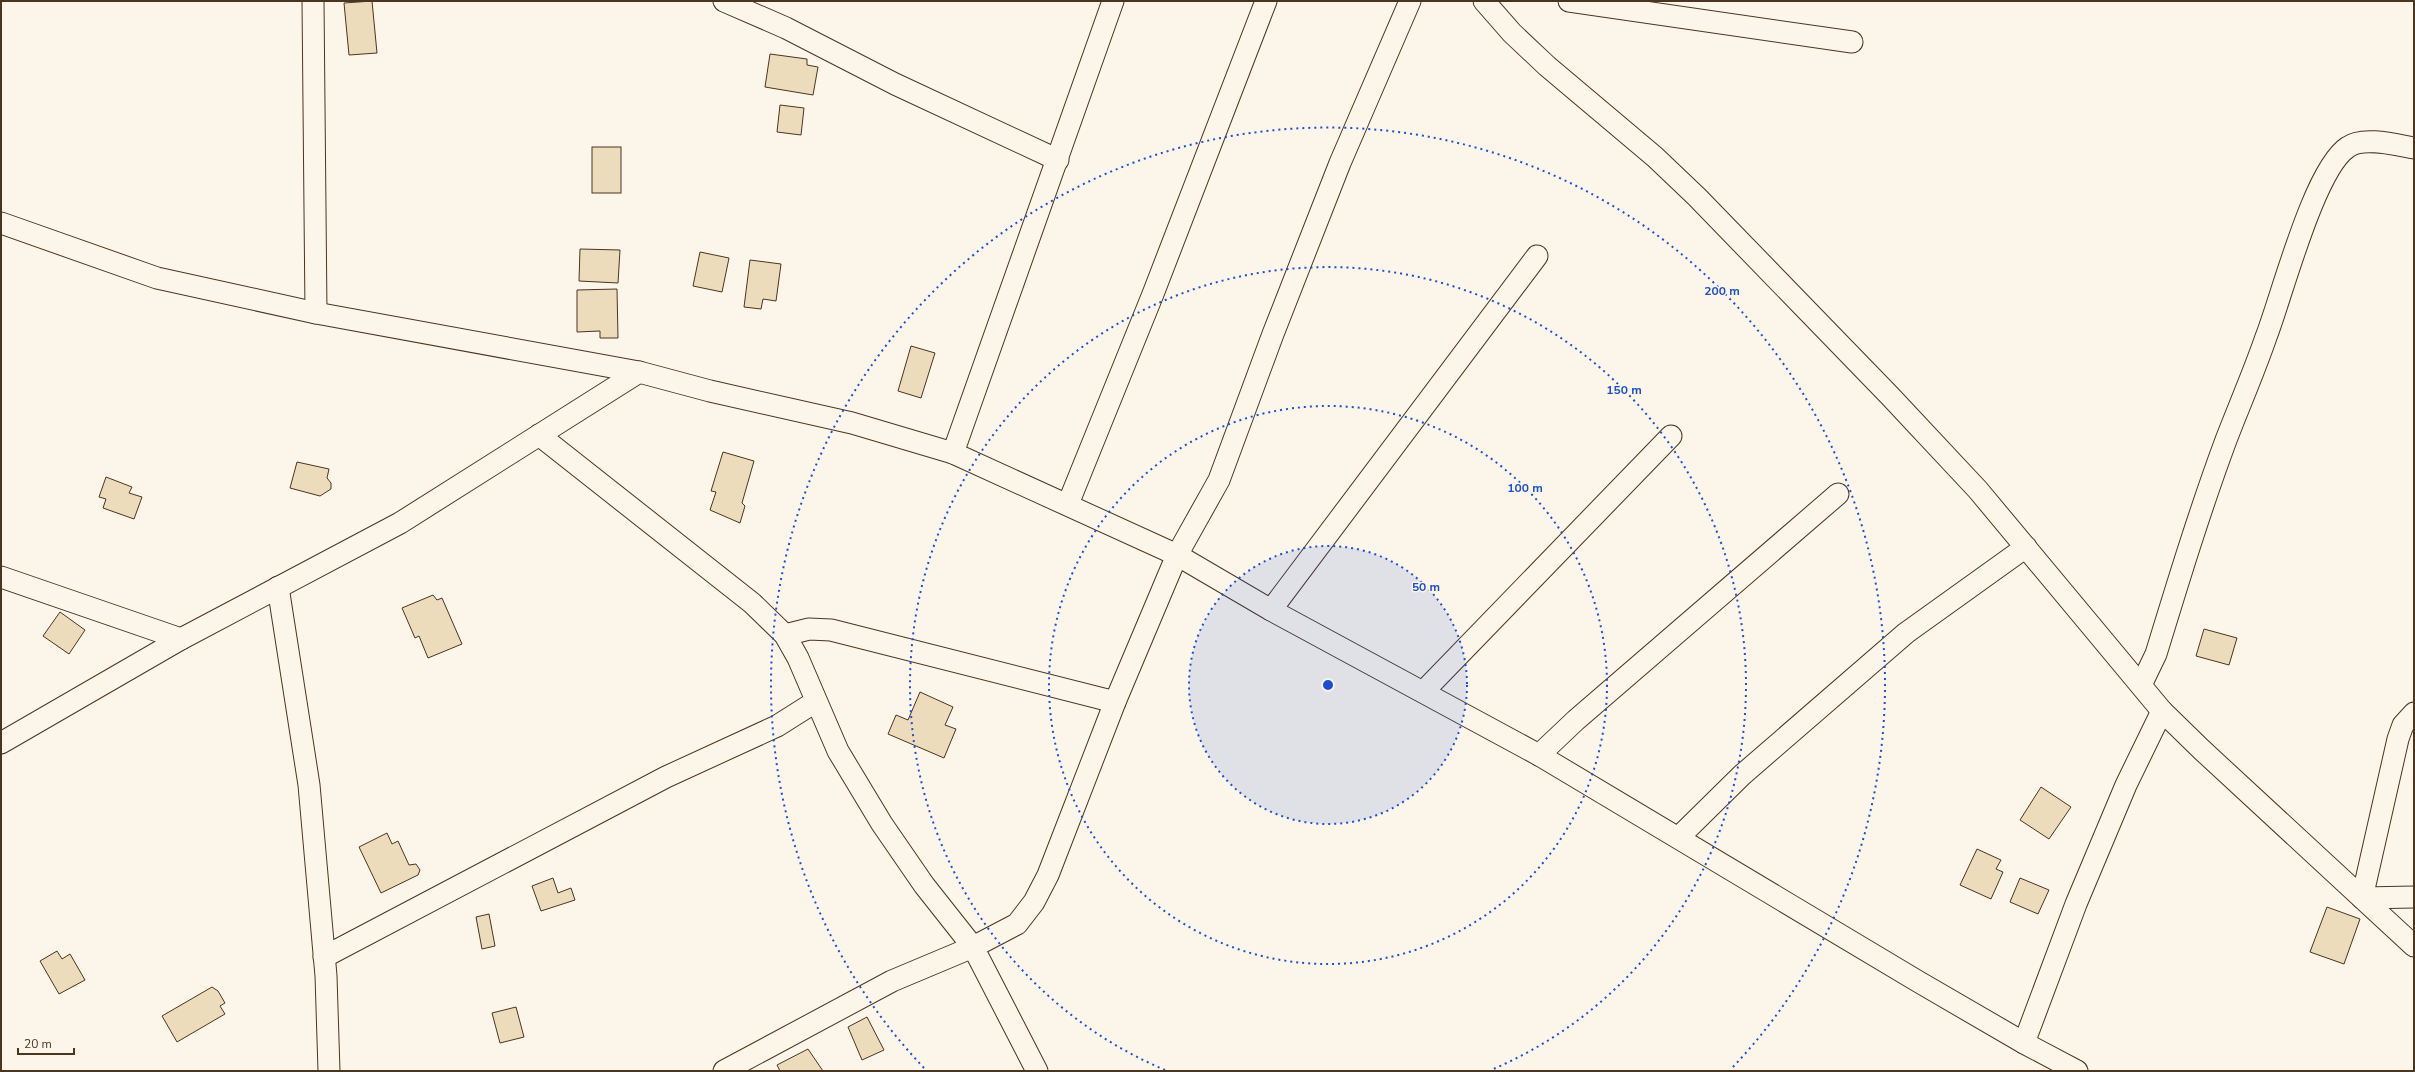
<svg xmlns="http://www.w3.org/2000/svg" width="2415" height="1072" font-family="'Nunito Sans',sans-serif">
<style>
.building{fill:#ecdcbc;stroke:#4a3520}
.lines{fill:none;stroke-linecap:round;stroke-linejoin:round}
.minor-casing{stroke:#4a3520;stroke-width:23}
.minor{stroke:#fbf6e9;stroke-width:21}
.ring{fill:none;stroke:#1d4ed8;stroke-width:2;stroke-dasharray:2 4}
.centre{fill:#1d4ed8;stroke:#fbf6e9;stroke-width:2}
.ring-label{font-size:12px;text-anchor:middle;font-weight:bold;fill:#1d4ed8;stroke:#fbf6e9;stroke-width:3;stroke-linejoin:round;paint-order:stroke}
</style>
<rect width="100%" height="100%" fill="#fbf6e9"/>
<g class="building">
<polygon points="372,1 377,53 349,55 344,3"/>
<polygon points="770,54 807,59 807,65 818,67 813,95 765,87"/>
<polygon points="780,105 804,108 801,135 777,132"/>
<rect x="592" y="147" width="29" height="46"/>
<polygon points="580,249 620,250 618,283 579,281"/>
<polygon points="700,252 729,258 722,292 693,286"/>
<polygon points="750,260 781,264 776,301 763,299 761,309 744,307"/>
<polygon points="617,289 618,338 600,338 600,331 577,332 577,290"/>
<polygon points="911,346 935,353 921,398 898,391"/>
<polygon points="723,452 754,461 742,503 745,506 740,523 710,510 716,492 711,491"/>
<polygon points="297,462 329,469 327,478 331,483 331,489 320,496 290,488"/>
<polygon points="106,477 132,487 129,493 142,497 134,519 103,508 106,499 99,497"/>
<polygon points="433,595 437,600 442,598 462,644 428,658 419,636 415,638 402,608"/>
<polygon points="60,612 85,630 69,654 43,636"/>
<polygon points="2204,629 2237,638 2229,665 2196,656"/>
<polygon points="920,692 953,707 945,725 956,729 944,758 888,734 896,715 908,720"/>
<polygon points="2041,787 2071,807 2049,839 2020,820"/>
<polygon points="387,833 392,844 398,841 409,865 416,864 420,870 418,875 381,893 359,847"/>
<polygon points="1977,849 2001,860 1996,869 2003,872 1991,899 1960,885"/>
<polygon points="553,878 558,893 571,888 575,900 541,911 532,886"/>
<polygon points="2020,878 2049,890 2038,914 2010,902"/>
<polygon points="2327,907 2360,919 2344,964 2310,952"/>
<polygon points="489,914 495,946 482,949 476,917"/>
<polygon points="57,951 62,959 70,954 85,980 59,994 40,961"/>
<polygon points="212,987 218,991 225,1003 220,1006 225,1014 177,1042 162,1016"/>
<polygon points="516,1007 524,1037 500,1043 492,1013"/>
<polygon points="867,1017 884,1050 862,1060 848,1027"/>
<polygon points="808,1049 823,1071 780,1071 777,1065"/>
</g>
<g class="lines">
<g class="minor-casing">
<g id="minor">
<polyline points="313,1 316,313"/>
<polyline points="724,1 786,28 895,84 1058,160"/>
<polyline points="1484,1 1512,33 1547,66 1655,157 1697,197 1890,396 1978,490 2162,711 2202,750 2414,946"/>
<polyline points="1569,1 1852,42"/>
<polyline points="1,223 157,278 316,313 639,372 710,391 852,423 953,453 1177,555 1271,610 1539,755 1919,982 2024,1043 2077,1071"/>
<polyline points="539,435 752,603 785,635 798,658 838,751 882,824 924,885 973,947 1037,1071"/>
<polyline points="953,453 1113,1"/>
<polyline points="1068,504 1153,294 1266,1"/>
<polyline points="1,577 181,639"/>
<polyline points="278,587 309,785 326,976 329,1071"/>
<polyline points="1271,610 1537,256"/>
<polyline points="785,635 809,629 831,630 1115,702"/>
<path d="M2141 685 2156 654C2178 582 2200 510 2226 440 2239 406 2254 372 2266 337 2282 296 2314 169 2348 147 2363 136 2397 145 2414 148"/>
<polyline points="1424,691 1671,436"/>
<polyline points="2414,713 2403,725 2398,739 2362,898 2414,897"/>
<polyline points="1,743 181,639 400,523 639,372"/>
<polyline points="1539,755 1576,720 1838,494"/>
<polyline points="1679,837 1742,775 1906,633 2026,547"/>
<polyline points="324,957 666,777 777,726 815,702"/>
<polyline points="2024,1043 2076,904 2126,785 2162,711"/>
<polyline points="724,1071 892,981 973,947 1017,924 1034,902 1048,875 1115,702 1177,555 1219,480 1273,334 1340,163 1410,1"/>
</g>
</g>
<use href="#minor" class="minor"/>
</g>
<circle cx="1328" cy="685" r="139" fill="#1d4ed8" fill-opacity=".12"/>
<g class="ring">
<circle cx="1328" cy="685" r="139"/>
<circle cx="1328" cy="685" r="279"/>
<path d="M1165 1070A418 418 0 1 1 1491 1070"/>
<path d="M924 1068A557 557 0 1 1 1732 1068"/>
</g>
<circle cx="1328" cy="685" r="6" class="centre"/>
<g class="ring-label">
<text x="1722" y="295">200 m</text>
<text x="1624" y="394">150 m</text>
<text x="1525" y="492">100 m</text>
<text x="1426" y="591">50 m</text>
</g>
<rect width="2415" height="1072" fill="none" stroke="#4a3520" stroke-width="4"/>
<path d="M18 1048v6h56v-6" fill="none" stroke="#4a3520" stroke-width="2"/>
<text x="24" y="1048" font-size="12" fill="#4a3520" stroke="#fbf6e9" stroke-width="3" paint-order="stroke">20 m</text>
</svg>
